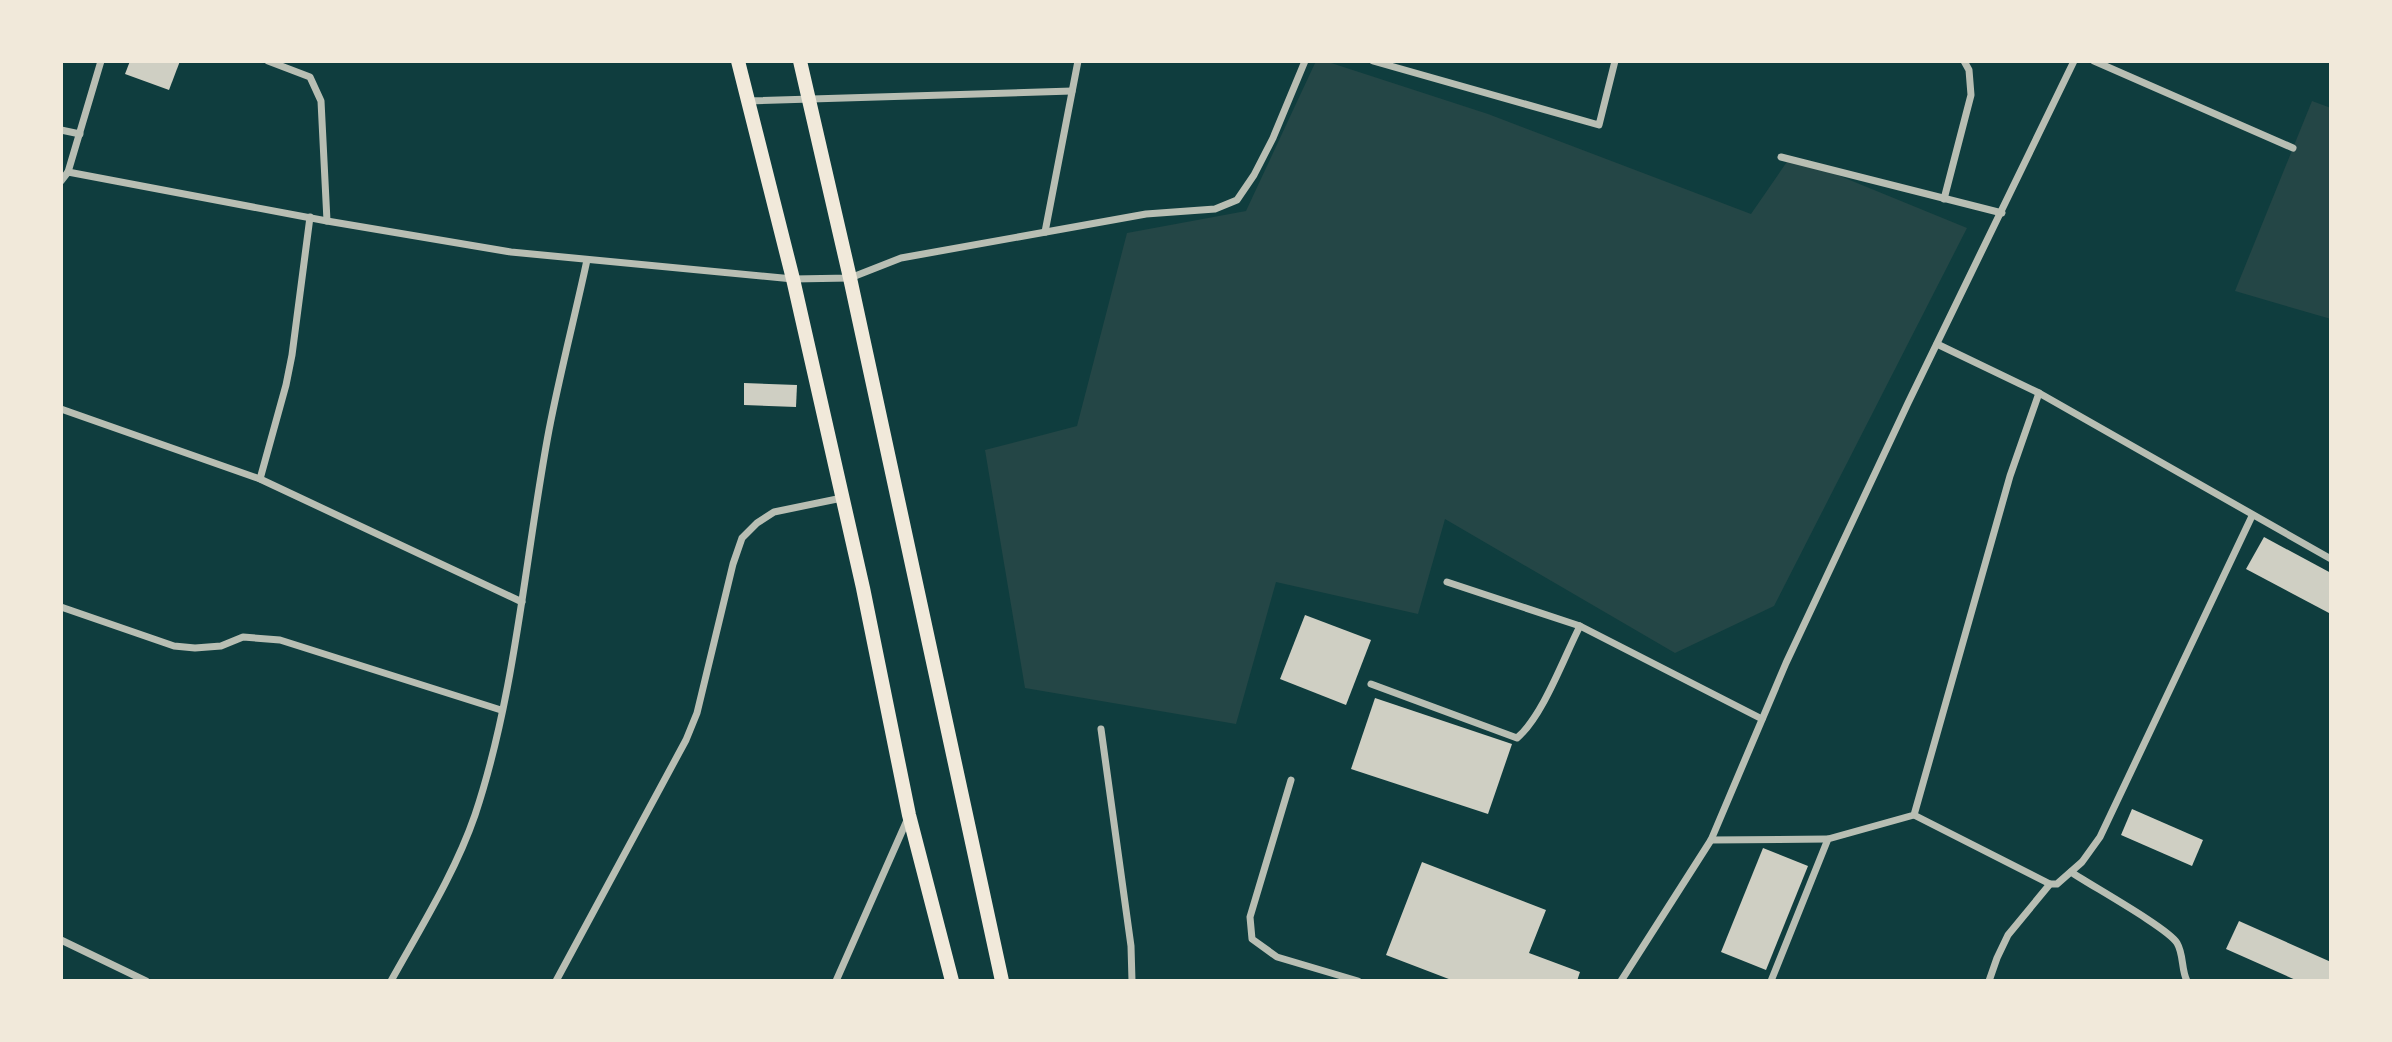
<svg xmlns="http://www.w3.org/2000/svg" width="2392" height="1042" font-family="Manrope,sans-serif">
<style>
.green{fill:#244646}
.building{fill:#cfcfc3}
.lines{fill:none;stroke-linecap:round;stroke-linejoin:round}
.minor{stroke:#b8beb3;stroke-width:7}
.secondary{stroke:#f1e9da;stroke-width:14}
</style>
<rect width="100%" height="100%" fill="#0f3d3e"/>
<g class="green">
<polygon points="1316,61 1325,61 1488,114 1751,214 1791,156 1967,228 1774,606 1675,653 1445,519 1418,614 1276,582 1236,724 1025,688 985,450 1077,426 1127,233 1246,211"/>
<polygon points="2312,101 2331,108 2331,319 2235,291"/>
</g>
<g class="building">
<polygon points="130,61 180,61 169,90 125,74"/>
<polygon points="744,383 797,385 796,407 744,405"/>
<polygon points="2264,537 2331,573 2331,609 2329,613 2246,569"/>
<polygon points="1305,615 1371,640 1346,705 1280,679"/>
<polygon points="1375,698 1512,744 1488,814 1351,769"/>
<polygon points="2132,809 2203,840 2192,866 2121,835"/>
<polygon points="1763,848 1808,866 1766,970 1721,952"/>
<polygon points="1422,862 1546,910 1529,953 1580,972 1577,981 1454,981 1386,955"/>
<polygon points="2239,921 2331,962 2331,975 2328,981 2298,981 2226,949"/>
</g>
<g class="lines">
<g class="minor">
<polyline points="268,61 310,77 321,101 327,221"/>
<polyline points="1373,61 1599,125 1615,61"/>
<polyline points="2094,61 2293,148"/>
<polyline points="748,101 1072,91"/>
<polyline points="61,130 80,134"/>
<polyline points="1781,157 2002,213"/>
<polyline points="68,172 101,61"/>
<polyline points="61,181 68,172 327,221 511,252 793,279 850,278 901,258 1146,214 1215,209 1237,200 1254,175 1273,138 1305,61"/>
<polyline points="1944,199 1971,95 1969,70 1964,61"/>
<polyline points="1045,232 1078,61"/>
<polyline points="1937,344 2039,393"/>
<polyline points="61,409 260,479 522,602"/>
<polyline points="260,479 286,385 292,355 310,217"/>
<polyline points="1447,582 1580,626 1762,719"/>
<polyline points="61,607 174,646 195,648 221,646 243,637 280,640 501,710"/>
<path d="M1371 684 1517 738C1543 716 1564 657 1580 626"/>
<polyline points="1101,729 1131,946 1132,981"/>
<polyline points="1291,780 1250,917 1252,939 1277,957 1358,981"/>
<polyline points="1914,815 2050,884"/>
<polyline points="1711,840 1828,839"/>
<path d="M2071 872C2090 885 2168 928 2177 943 2184 955 2181 969 2187 981"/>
<polyline points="61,940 146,981"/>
<path d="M391 981C421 927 455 873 475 815 516 692 525 557 549 430 560 373 575 316 587 260"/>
<polyline points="556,981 686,740 697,713 733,564 742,538 757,523 774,512 842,498"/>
<polyline points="836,981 908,818"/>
<polyline points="1621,981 1711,840 1786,663 1908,403 2074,61"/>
<polyline points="1771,981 1828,839 1914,815 2010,476 2039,393 2331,559"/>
<polyline points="1989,981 1997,958 2008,935 2050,884 2057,884 2082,862 2100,837 2252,516"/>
</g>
<g class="secondary">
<polyline points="738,61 793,279 863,588 909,815 952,981"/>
<polyline points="800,61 850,278 1002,981"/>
</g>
</g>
<rect width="2392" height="1042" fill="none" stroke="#f1e9da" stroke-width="126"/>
</svg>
